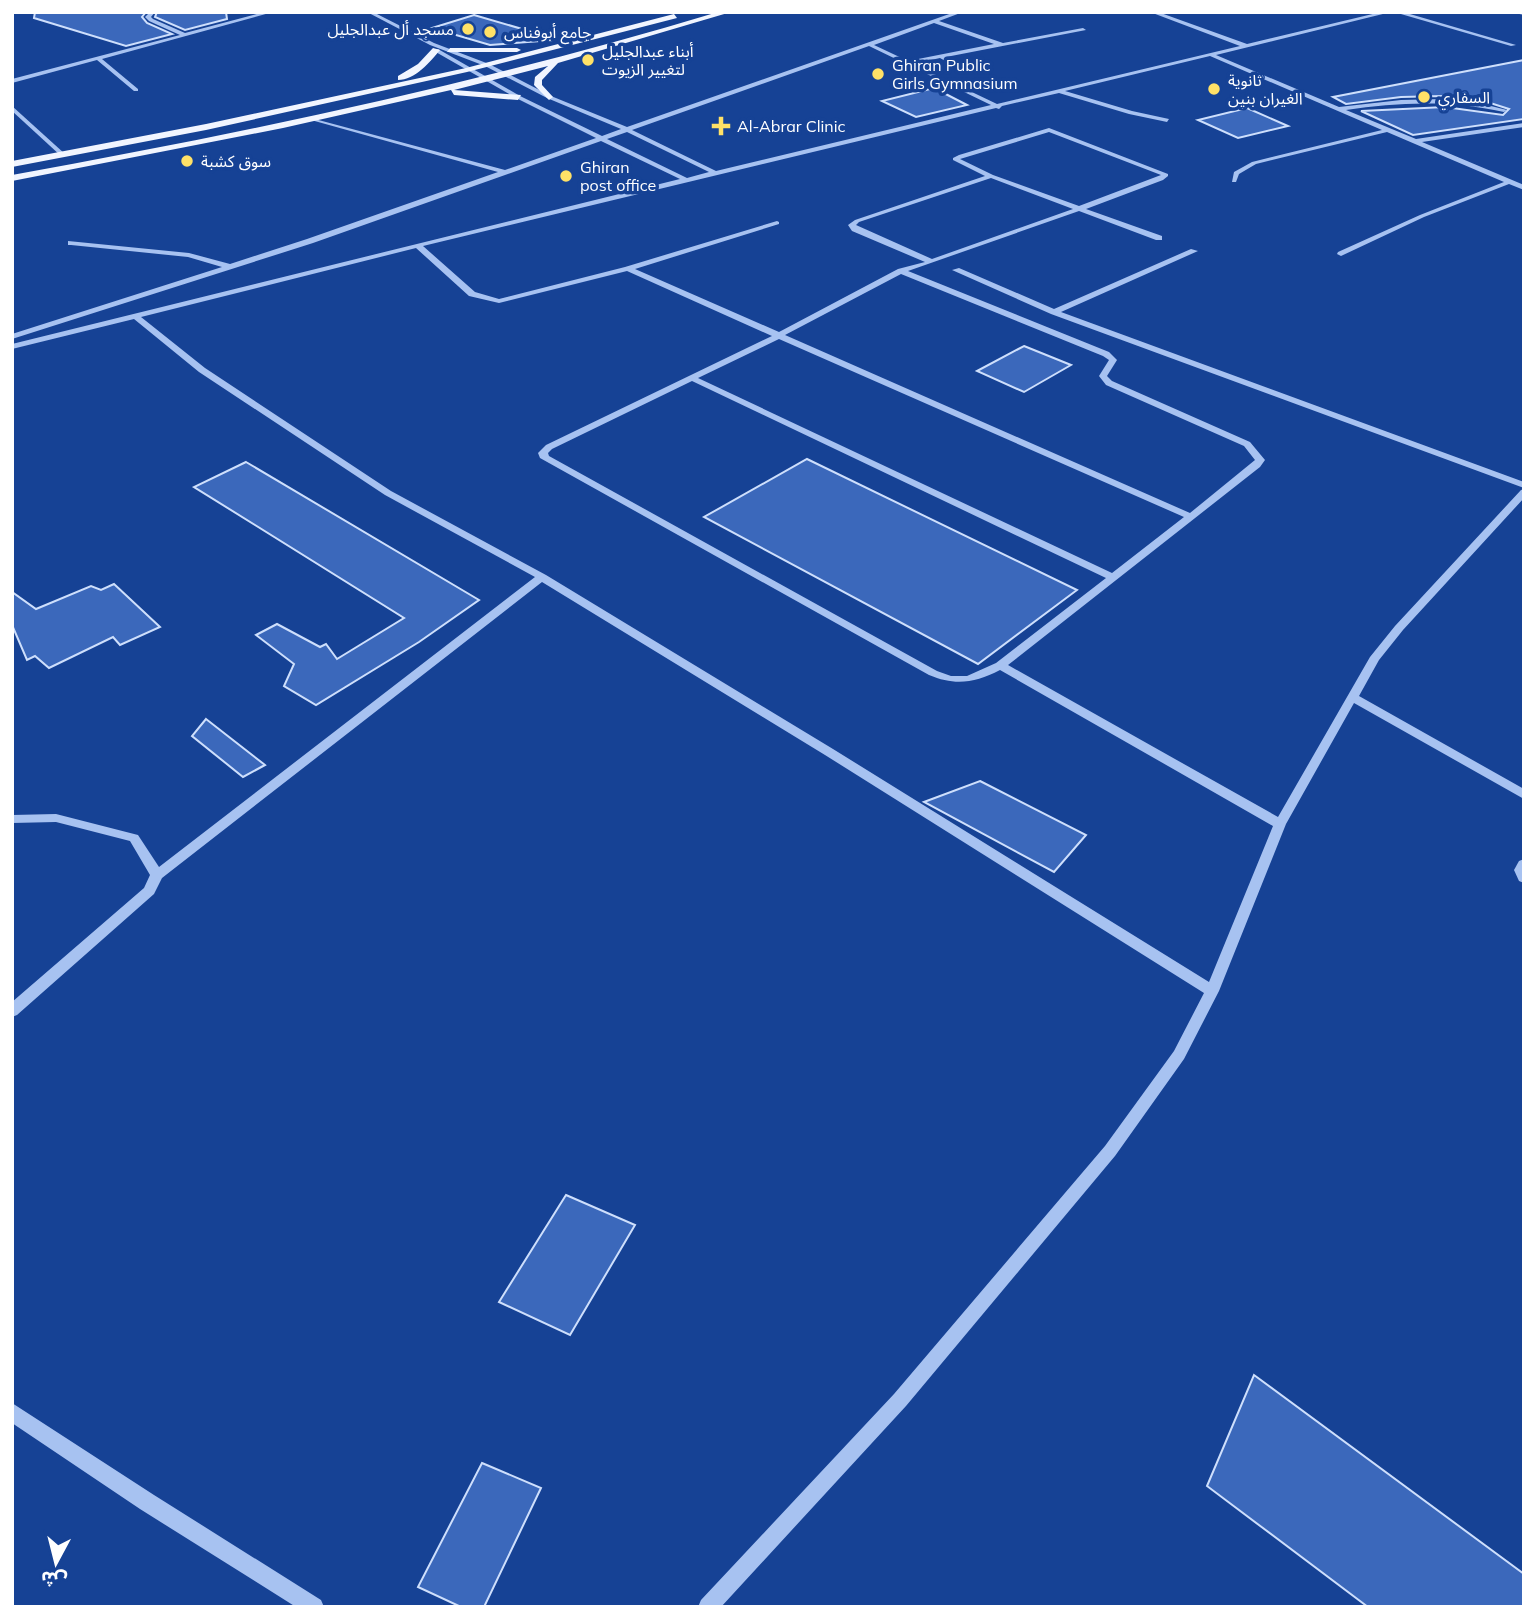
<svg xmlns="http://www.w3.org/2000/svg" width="1536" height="1619" font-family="Mulish,'Noto Sans Arabic',sans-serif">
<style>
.building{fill:#3b68bb;stroke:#cedffc;stroke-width:2}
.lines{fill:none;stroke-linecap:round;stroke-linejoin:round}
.minor{fill:#a7c2f1;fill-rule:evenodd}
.major{fill:#f1f5ff;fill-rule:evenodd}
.poi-dot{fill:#ffe167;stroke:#164295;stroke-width:2.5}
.labels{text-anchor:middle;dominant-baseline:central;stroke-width:7;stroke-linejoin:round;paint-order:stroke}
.far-poi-label{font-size:16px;fill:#fff;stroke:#164295;text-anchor:start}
</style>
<rect width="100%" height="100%" fill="#164295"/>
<g class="building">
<polygon points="35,12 146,12 142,17 147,23 172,34 126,46 34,18"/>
<polygon points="157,12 226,12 227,19 185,30 155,17"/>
<polygon points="474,15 553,38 553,40 490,45 432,28"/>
<polygon points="1524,60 1524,119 1413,135 1361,111 1445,107 1503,115 1509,109 1484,101 1442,96 1401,97 1346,104 1333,97"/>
<polygon points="934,88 967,105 916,117 882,101"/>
<polygon points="1247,108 1288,126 1238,138 1198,120"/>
<polygon points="1024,346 1071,365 1024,392 977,371"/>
<polygon points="807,459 1077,590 978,664 704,517"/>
<polygon points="246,462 479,600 419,642 316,705 284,686 294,664 256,635 277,624 320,647 326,644 337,659 404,618 194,487"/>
<polygon points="114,584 160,627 120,645 113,637 49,668 35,656 27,660 12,625 12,592 36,609 91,586 101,590"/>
<polygon points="206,719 265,765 243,777 192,736"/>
<polygon points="980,781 1086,835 1054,872 924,802"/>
<polygon points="566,1195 635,1225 570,1335 499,1302"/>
<polygon points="1254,1375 1524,1574 1524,1607 1368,1607 1207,1486"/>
<polygon points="482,1463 541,1488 484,1607 461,1607 418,1587"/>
</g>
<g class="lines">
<g class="minor">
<polygon points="150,12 155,12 151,17 153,19 185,33 264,12 273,12 102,59 138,89 138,91 134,91 97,60 12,83 12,79 180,35 149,21 145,17"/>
<path d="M367 12H373L434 43 489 64 551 96 627 127 955 12H963L939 21 1003 43 1083 28 1086 30 946 57 969 70 967 73 940 58 913 64 997 104 1240 46 1150 12H1158L1247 44 1381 12H1391L1216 55 1339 107 1401 100 1442 99 1483 104 1507 110 1504 112C1451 100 1399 102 1346 110L1416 139 1524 123V127L1422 142 1524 185V190L1509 184 1424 217 1341 256 1337 254 1338 252 1420 215 1504 182 1387 132 1256 164 1239 174 1236 182H1232L1234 172 1252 162 1382 130 1210 56 1065 91 1132 111 1169 119 1167 122 1129 114 1059 93 1002 106 999 109 996 108 423 246 475 292 499 299 625 267 777 221 779 222V224L635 269 779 332 898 269 925 262 852 231 848 225 855 220 985 176 953 160V158L959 155 1049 128 1168 174V176L1163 180 1086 209 1162 236V240H1156L1079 211 908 271 1109 352 1117 360 1107 376 1112 381 1250 442 1265 460 1260 467 1008 665 1278 817 1370 657 1395 626 1521 490 1524 489V498L1403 630 1379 660 1359 696 1524 789V799L1354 703 1286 824 1219 991 1184 1059 1115 1156 906 1406 721 1607H698L701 1600 894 1394 1105 1146 1174 1051 1204 993 825 755 542 582 162 878 154 894 17 1015 12 1017V1002L144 888 150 875 130 841 56 822 12 823V815L56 814 138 835 159 867 535 577 385 495 199 372 134 319 12 349V344L680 179 601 141 313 243 12 339V334L222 267 188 257 71 245H68V241L189 253 230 264 307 239 498 172 311 120V118L505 170 596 138 516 98 434 51V49H438L520 96 602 136 621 129 547 98 485 66 430 45ZM934 23 994 44 908 61 874 45ZM869 46 991 105 716 171 632 130ZM627 132 709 172 687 178 607 139ZM1049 132 1161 175 1079 206 993 175 960 159ZM991 178 1073 209 932 259 856 225 859 222ZM416 248 469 296 499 303 627 271 772 336 546 445 538 453 540 458 929 675C955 686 975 683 1000 670L1273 826 1209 982 833 749 546 575 391 491 205 368 141 317ZM901 274 1103 356 1109 360 1099 376 1106 385 1244 446 1255 460 1190 513 785 335ZM779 339 1184 517 1112 573 698 378ZM692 381 1106 578 996 663 967 676H951L937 671 549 456 548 453 552 449Z"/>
<polygon points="1394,12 1403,12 1516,45 1511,46"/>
<polygon points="1515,12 1524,12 1524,15 1515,13"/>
<polygon points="12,106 65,154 65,156 61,156 12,111"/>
<polygon points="1191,249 1198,251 1061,312 1524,482 1524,488 1051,314 952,270 959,268 1054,309"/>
<polygon points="1524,859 1524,883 1519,881 1514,870 1519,861"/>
<polygon points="12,1403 154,1495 321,1600 324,1607 296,1607 140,1509 12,1423"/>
</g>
<g class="major">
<path d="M718 12H731L558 63 542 80V85L553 97 549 100 534 85 535 77 548 66 454 90 521 95 518 100 454 95 451 90 283 128 12 181V175C251 132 486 82 718 12Z"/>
<polygon points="674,14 677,18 467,72 206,130 12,167 12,161 206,124 466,68"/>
<path d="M433 48 440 50C430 62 415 80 398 80V76L418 64Z"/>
<polygon points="450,48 517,48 521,50 517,52 447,52"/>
</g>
</g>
<g class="poi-dot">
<circle cx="468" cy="29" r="7"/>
<circle cx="490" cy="32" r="7"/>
<circle cx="588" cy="60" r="7"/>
<circle cx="878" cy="74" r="7"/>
<circle cx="1214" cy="89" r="7"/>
<circle cx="1424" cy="97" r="7"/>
<path d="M717.5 115.5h7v7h7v7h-7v7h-7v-7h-7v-7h7z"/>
<circle cx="187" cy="161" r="7"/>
<circle cx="566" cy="176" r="7"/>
</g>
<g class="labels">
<g class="far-poi-label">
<text x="454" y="29" text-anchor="end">مسجد أل عبدالجليل</text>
<text x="504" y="32">جامع أبوفناس</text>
<text x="602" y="51">أبناء عبدالجليل<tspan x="602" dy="18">لتغيير الزيوت</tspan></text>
<text x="892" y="65">Ghiran Public<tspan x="892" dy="18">Girls Gymnasium</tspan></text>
<text x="1228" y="80">تانوية<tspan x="1228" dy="18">الغيران بنين</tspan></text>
<text x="1438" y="97">السفاري</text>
<text x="737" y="126">Al-Abrar Clinic</text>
<text x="201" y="161">سوق كشبة</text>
<text x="580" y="167">Ghiran<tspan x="580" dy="18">post office</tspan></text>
</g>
</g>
<rect width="1536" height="1619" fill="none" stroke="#ffffff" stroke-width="28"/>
<g transform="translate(56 1563) rotate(187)" stroke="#164295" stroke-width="5" paint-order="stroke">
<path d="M0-5L12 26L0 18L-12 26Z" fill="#ffffff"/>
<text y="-10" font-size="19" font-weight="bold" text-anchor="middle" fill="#ffffff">ش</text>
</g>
</svg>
